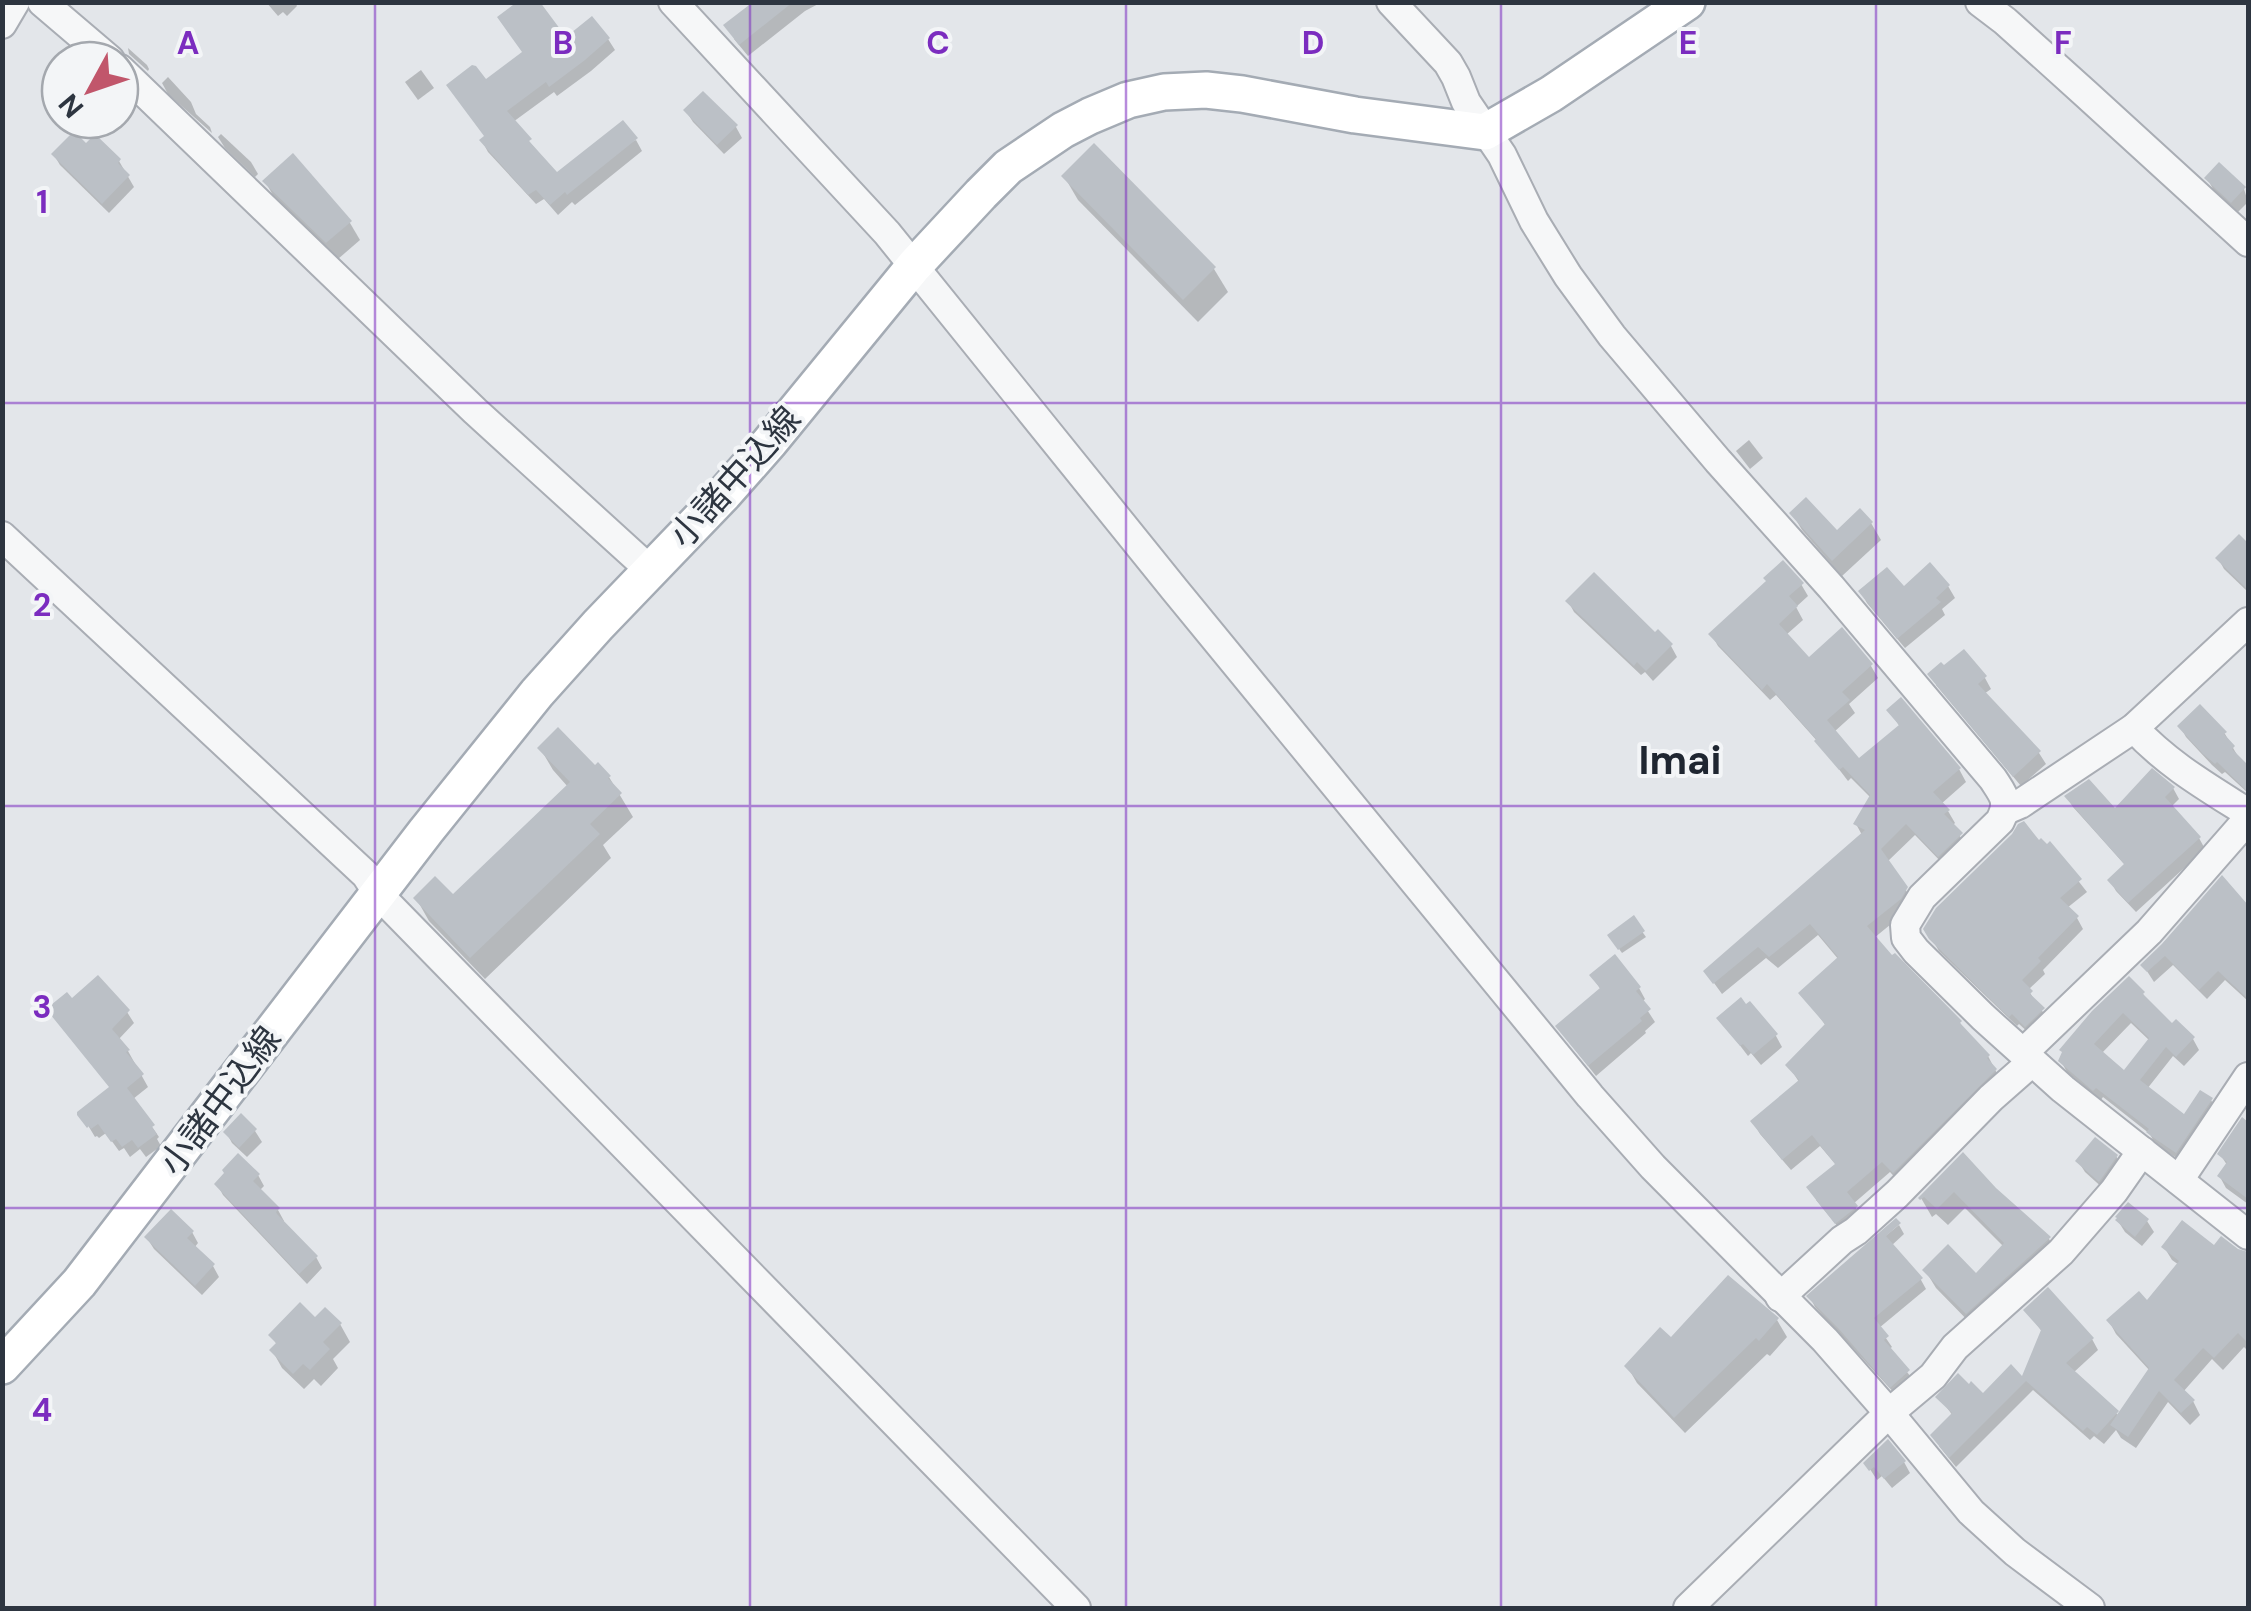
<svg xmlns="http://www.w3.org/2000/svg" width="2251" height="1611" font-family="'DM Sans','Noto Sans JP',sans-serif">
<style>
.shadow{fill:#0003;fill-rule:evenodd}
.building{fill:#bbc0c6;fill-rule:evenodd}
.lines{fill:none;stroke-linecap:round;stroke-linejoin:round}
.minor-casing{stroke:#a9adb4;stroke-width:32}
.major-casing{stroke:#a4abb4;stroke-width:40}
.minor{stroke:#f6f7f8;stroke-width:28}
.major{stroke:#fff;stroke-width:35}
.grid{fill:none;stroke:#7b2cbf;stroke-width:2.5;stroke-opacity:0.55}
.labels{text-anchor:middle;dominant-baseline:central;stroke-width:8;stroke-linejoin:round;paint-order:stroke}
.street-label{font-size:35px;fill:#2d3540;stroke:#f3f5f7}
.quarter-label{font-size:40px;font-weight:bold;fill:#1f2631;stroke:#f3f5f7}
.grid-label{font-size:32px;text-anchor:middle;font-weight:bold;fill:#7b2cbf;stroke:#f3f5f7;stroke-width:8;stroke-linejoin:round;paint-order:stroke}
</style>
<rect width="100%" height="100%" fill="#e3e6ea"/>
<g class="shadow">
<polygon points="266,2 295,2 297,6 287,16 283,12 278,16"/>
<polygon points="757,2 822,2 805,11 748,56 734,39"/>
<polygon points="608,39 615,50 591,71 557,96 554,92 513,122 557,175 636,140 642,151 575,205 572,202 558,215 544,199 536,204 488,152 482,141 486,137 485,83 525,54 566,41"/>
<polygon points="128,48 147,65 149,69 148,71 129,54"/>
<polygon points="421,70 434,88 418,100 405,82"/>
<polygon points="168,77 191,102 196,114 210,127 212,133 168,94 162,83"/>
<polygon points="686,111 736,127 742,138 724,154 693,122"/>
<polygon points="221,134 251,162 258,174 255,177 225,148 218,137"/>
<polygon points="86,146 119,161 134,187 109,213 60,165 54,155"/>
<polygon points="1094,147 1214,269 1228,292 1198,322 1078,200 1064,176"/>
<polygon points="2207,178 2244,189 2248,202 2238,212 2213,189"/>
<polygon points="265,181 350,223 360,240 338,259 275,199"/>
<polygon points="1749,440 1763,458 1750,469 1736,451"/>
<polygon points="1792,513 1837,533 1871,523 1881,540 1842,576 1802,530"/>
<polygon points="2239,537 2248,547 2248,592 2224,569 2218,558"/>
<polygon points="1801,584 1808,596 1796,607 1803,620 1786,635 1809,660 1871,666 1878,678 1849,704 1855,713 1834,732 1859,762 1900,727 1889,710 1959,769 1966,782 1941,804 1948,811 1955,823 1952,826 1968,847 1946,867 1915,835 1887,862 1913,901 1907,911 1874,938 1892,959 1895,956 1960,1023 1967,1034 1988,1056 2002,1083 1901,1184 1890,1172 1853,1204 1863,1219 1844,1234 1816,1200 1837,1166 1820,1146 1791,1170 1760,1134 1753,1122 1799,1082 1788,1065 1826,1026 1802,993 1839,960 1818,935 1778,968 1766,958 1722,994 1706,972 1862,835 1856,824 1871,798 1851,778 1848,781 1818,742 1776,695 1770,700 1718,646 1711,634"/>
<polygon points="1948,586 1955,598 1942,609 1945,615 1905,648 1867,603 1861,592"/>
<polygon points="1568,601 1655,636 1671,646 1677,657 1653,681 1645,672 1641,675 1574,612"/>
<polygon points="1985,678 1991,689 1984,694 2039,753 2046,764 2021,786 1936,685"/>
<polygon points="2200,707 2225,734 2240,760 2248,768 2248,793 2225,772 2222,774 2212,765 2186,737 2180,726"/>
<polygon points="540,748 595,769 598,766 609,777 633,817 603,845 611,858 485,979 429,921 416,898 453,898 568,787 553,770"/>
<polygon points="2173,788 2179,799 2171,807 2199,838 2205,849 2136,912 2116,891 2110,880 2126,866 2073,807 2067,797 2115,811"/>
<polygon points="2050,845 2087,892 2067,908 2077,918 2083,929 2043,970 2045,974 2028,990 2049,1021 2032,1036 2019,1024 2017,1026 1939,951 1926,929"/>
<polygon points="2222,879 2248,908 2248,1001 2225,980 2207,999 2173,965 2154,982 2143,965"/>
<polygon points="1633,919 1646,937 1622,953 1610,936"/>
<polygon points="1592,976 1639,988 1645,999 1642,1002 1655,1022 1645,1031 1646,1033 1596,1076 1565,1037 1601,990"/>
<path d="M2143 994 2148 1002 2172 1026 2193 1039 2199 1050 2184 1066 2173 1056 2147 1089 2184 1118 2211 1100 2217 1111 2183 1162 2155 1144 2150 1134 2103 1097 2101 1100 2067 1072 2061 1061ZM2131 1023 2150 1041 2124 1074 2101 1054Z"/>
<polygon points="72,1002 127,1012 134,1023 118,1040 128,1051 148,1087 133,1099 159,1137 157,1139 161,1146 146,1157 140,1149 130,1157 124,1148 119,1151 106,1133 99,1138 97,1136 95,1137 80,1112 111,1089"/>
<polygon points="1719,1018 1776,1036 1782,1047 1761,1065 1751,1053 1748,1056"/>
<polygon points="241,1117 255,1131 262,1142 247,1157 232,1143 226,1132"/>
<polygon points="2243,1121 2248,1124 2248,1204 2226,1188 2220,1177 2227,1165 2220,1154"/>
<polygon points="1963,1155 1994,1190 2049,1239 2059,1257 1977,1330 1936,1288 1925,1270 1976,1276 2004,1247 1965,1208 1948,1225 1936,1214 1932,1217 1921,1198"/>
<polygon points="2116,1156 2123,1168 2106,1191 2085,1172 2078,1161"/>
<polygon points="258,1175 264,1186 259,1191 278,1210 284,1221 282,1223 316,1257 322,1268 307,1284 223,1195 217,1184"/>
<polygon points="2118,1221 2147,1221 2154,1232 2142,1246 2125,1232"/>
<polygon points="1899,1225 1904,1234 1891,1246 1921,1280 1926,1289 1879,1328 1892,1347 1889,1349 1914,1381 1897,1396 1815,1307 1810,1297"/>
<polygon points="192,1232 198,1243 194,1248 213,1266 219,1277 202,1295 154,1249 147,1238"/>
<polygon points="2164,1247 2214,1248 2248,1255 2248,1351 2244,1347 2223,1370 2212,1359 2183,1392 2193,1401 2200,1415 2190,1425 2168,1402 2136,1448 2121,1438 2116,1430 2104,1444 2094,1436 2090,1440 2033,1390 1956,1467 1939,1446 1953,1416 1939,1397 1983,1396 2023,1380 2043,1333 2026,1310 2092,1339 2098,1350 2073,1373 2119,1416 2150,1371 2116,1334 2109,1321 2147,1304 2179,1265 2172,1260"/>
<polygon points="1777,1320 1787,1337 1770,1356 1767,1354 1685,1433 1637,1383 1627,1366 1671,1341"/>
<polygon points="315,1321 340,1324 350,1342 333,1359 338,1368 321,1386 314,1379 304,1389 282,1368 272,1350 277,1345 272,1336"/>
<polygon points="1904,1462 1910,1473 1892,1488 1882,1476 1877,1480 1866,1463"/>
</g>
<g class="building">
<polygon points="517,2 540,2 566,37 592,16 610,38 585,60 549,87 546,82 507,111 532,139 529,141 557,172 623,120 638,138 567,195 565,192 550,205 536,190 528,195 479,140 484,136 446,85 472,65 476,66 486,79 522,52 497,17"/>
<polygon points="753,2 793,2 739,45 723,25"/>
<polygon points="703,91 738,125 717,145 683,110"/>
<polygon points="74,131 86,143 95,134 121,159 118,163 130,175 102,204 51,154"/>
<polygon points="1094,143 1216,267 1183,300 1061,176"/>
<polygon points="293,153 352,221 326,243 262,181"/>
<polygon points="2219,162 2246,187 2231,203 2204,178"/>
<polygon points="1806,497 1837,530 1860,508 1873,522 1832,561 1789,513"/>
<polygon points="2239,534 2248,543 2248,590 2215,558"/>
<polygon points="1783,560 1804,583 1789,596 1798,606 1779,624 1809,657 1842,627 1873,664 1842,692 1850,700 1827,720 1859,758 1899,725 1886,710 1901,697 1961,768 1933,792 1950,810 1944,814 1963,833 1938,857 1906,824 1881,849 1908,887 1901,899 1867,926 1892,955 1895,953 1962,1021 1960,1023 1990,1055 1987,1058 1997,1069 1893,1173 1882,1162 1847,1192 1858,1206 1835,1224 1806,1187 1835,1164 1812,1135 1782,1160 1750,1121 1799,1080 1785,1065 1825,1024 1798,993 1838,957 1810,924 1769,957 1758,947 1713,984 1703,971 1865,830 1853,824 1870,795 1843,767 1839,770 1814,741 1816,739 1767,684 1762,690 1708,634 1766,581 1763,578"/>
<polygon points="1930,562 1950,585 1936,598 1941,602 1897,639 1858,591 1887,567 1904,586"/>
<polygon points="1594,572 1655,632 1658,629 1673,644 1646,671 1637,662 1634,666 1565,601"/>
<polygon points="1964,649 1987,676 1978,684 2041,751 2013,777 1927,674 1941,662 1944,665"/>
<polygon points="2200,704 2227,732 2224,734 2235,746 2232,749 2248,765 2248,792 2217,762 2215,764 2203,754 2177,726"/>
<polygon points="558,727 595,765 598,762 611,776 608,778 622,793 590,824 600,834 470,958 413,898 435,876 453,894 570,782 537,748"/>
<polygon points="2152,768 2175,787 2165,797 2201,837 2128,903 2107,880 2124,864 2064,796 2089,779 2115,808"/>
<polygon points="2024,821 2039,840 2041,838 2047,844 2050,841 2082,879 2060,898 2079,916 2038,958 2041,961 2022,980 2033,991 2030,994 2045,1008 2025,1027 2012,1014 2009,1017 1997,1006 1929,939 1923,929 1936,908 2012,834 2018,824"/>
<polygon points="2222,875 2248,905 2248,999 2218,971 2199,990 2165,956 2147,972 2140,965 2162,944"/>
<polygon points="1634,915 1645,931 1618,950 1607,935"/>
<polygon points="1615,954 1641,987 1636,991 1651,1009 1640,1018 1642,1021 1588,1066 1555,1026 1600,988 1589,975"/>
<polygon points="98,975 130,1010 112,1029 130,1050 126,1052 144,1074 127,1088 155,1125 152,1127 157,1134 138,1148 132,1140 122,1147 116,1139 111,1142 98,1124 91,1129 89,1126 87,1128 77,1115 77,1112 109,1087 46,1009 67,992 72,998"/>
<path d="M2129 976 2145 992 2143 994 2172 1023 2176 1019 2195 1037 2176 1057 2166 1047 2140 1080 2184 1114 2200 1090 2213 1098 2176 1153 2151 1136 2146 1132 2149 1129 2096 1088 2093 1091 2058 1061 2062 1052 2059 1050 2092 1011ZM2123 1013 2149 1038 2124 1070 2094 1044Z"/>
<polygon points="1741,997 1746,1004 1750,1001 1778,1034 1753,1055 1743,1044 1740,1046 1716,1018"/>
<polygon points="241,1113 257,1129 239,1148 223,1132"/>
<polygon points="2242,1117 2248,1122 2248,1199 2217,1176 2227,1162 2217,1154"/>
<polygon points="2095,1137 2118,1155 2099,1182 2075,1161"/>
<polygon points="1963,1152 1996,1188 2051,1237 1966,1314 1922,1270 1948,1244 1976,1273 2004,1243 1954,1192 1937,1209 1924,1197 1920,1200 1918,1198"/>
<polygon points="238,1153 260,1174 253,1181 280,1208 276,1212 277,1214 318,1256 299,1274 214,1184 224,1173 222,1170"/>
<polygon points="2128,1202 2149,1219 2135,1237 2115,1220 2117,1218 2115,1217"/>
<polygon points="171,1209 194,1231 187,1238 215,1264 195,1286 144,1237"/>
<polygon points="1896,1218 1901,1223 1886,1236 1923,1278 1874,1318 1889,1336 1884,1340 1910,1370 1890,1388 1838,1328 1806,1296"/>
<polygon points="2182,1220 2214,1245 2221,1236 2238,1249 2248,1252 2248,1343 2238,1333 2214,1358 2203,1348 2174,1380 2195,1400 2181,1413 2159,1391 2128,1437 2110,1425 2149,1368 2106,1320 2139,1291 2147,1300 2179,1261 2161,1247"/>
<polygon points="1728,1275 1779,1318 1759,1341 1756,1338 1674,1418 1624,1366 1660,1327 1671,1337"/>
<polygon points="2048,1287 2094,1338 2066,1363 2119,1411 2097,1435 2087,1427 2083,1431 2026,1381 1949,1458 1930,1435 1952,1413 1935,1397 1958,1373 1969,1384 1971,1381 1983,1393 2011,1364 2022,1376 2041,1330 2023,1310"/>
<polygon points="300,1302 315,1317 325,1307 342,1323 323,1342 330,1349 310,1370 303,1364 293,1374 269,1350 276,1343 268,1335"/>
<polygon points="1888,1439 1906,1461 1884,1479 1874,1467 1869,1471 1863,1463"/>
</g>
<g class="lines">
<g class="minor-casing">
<g id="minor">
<polyline points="42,2 110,60"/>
<polyline points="673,2 887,233 1175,590 1590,1096 1653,1167 1825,1340 1889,1413 1971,1512 2015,1552 2090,1608"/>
<path d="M1391 2 1448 63 1456 77 1466 102 1502 155 1534 221 1568 276 1612 336 1718 461 1831 587 1993 779C2004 796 2010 801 2000 821L1922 897 1905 925 1906 938 1916 951 1983 1017 2063 1089 2248 1235"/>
<polyline points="1980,2 2005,21 2086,94 2248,242"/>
<polyline points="2,24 15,2"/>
<polyline points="120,69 475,411 650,570"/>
<polyline points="2,536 366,875 379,895 1076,1608"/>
<path d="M2134 728C2167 764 2207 787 2248 813"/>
<polyline points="2006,810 2020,804 2134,728 2248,622"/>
<polyline points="2023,1053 2149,932 2248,819"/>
<polyline points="2179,1180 2248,1077"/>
<polyline points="1780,1297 1842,1240 1856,1231 1897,1194 1991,1098 2032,1062"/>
<polyline points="1688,1608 1889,1413 1933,1376 1955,1347 2061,1252 2114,1191 2142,1151"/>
</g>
</g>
<g class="major-casing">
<polyline id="major" points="2,1366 79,1283 426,831 537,693 598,625 724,494 769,443 914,266 981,194 1008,167 1063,130 1090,116 1128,100 1164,92 1206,90 1242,94 1355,115 1485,132 1551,94 1687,2"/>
</g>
<use href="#minor" class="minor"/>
<use href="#major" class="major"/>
</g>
<path class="grid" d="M375 2V1608M750 2V1608M1126 2V1608M1501 2V1608M1876 2V1608M2 403H2248M2 806H2248M2 1208H2248"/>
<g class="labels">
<g class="street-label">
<text transform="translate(735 477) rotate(-48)">小諸中込線</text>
<text transform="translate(220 1101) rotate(-53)">小諸中込線</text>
</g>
<g class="quarter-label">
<text x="1680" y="760">Imai</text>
</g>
</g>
<g class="grid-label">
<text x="188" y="54">A</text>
<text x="563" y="54">B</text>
<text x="938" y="54">C</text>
<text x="1313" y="54">D</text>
<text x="1688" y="54">E</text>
<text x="2063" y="54">F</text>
<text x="42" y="213">1</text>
<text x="42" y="616">2</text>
<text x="42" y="1018">3</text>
<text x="42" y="1421">4</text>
</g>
<rect width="2251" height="1611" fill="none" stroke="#2d3540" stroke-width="10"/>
<g transform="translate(90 90) rotate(230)"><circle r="48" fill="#f3f5f7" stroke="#a4a8ae" stroke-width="2.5"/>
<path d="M0-8L18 38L0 25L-18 38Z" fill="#c1566b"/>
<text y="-15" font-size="28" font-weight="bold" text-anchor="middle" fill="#2d3540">N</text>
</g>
</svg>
